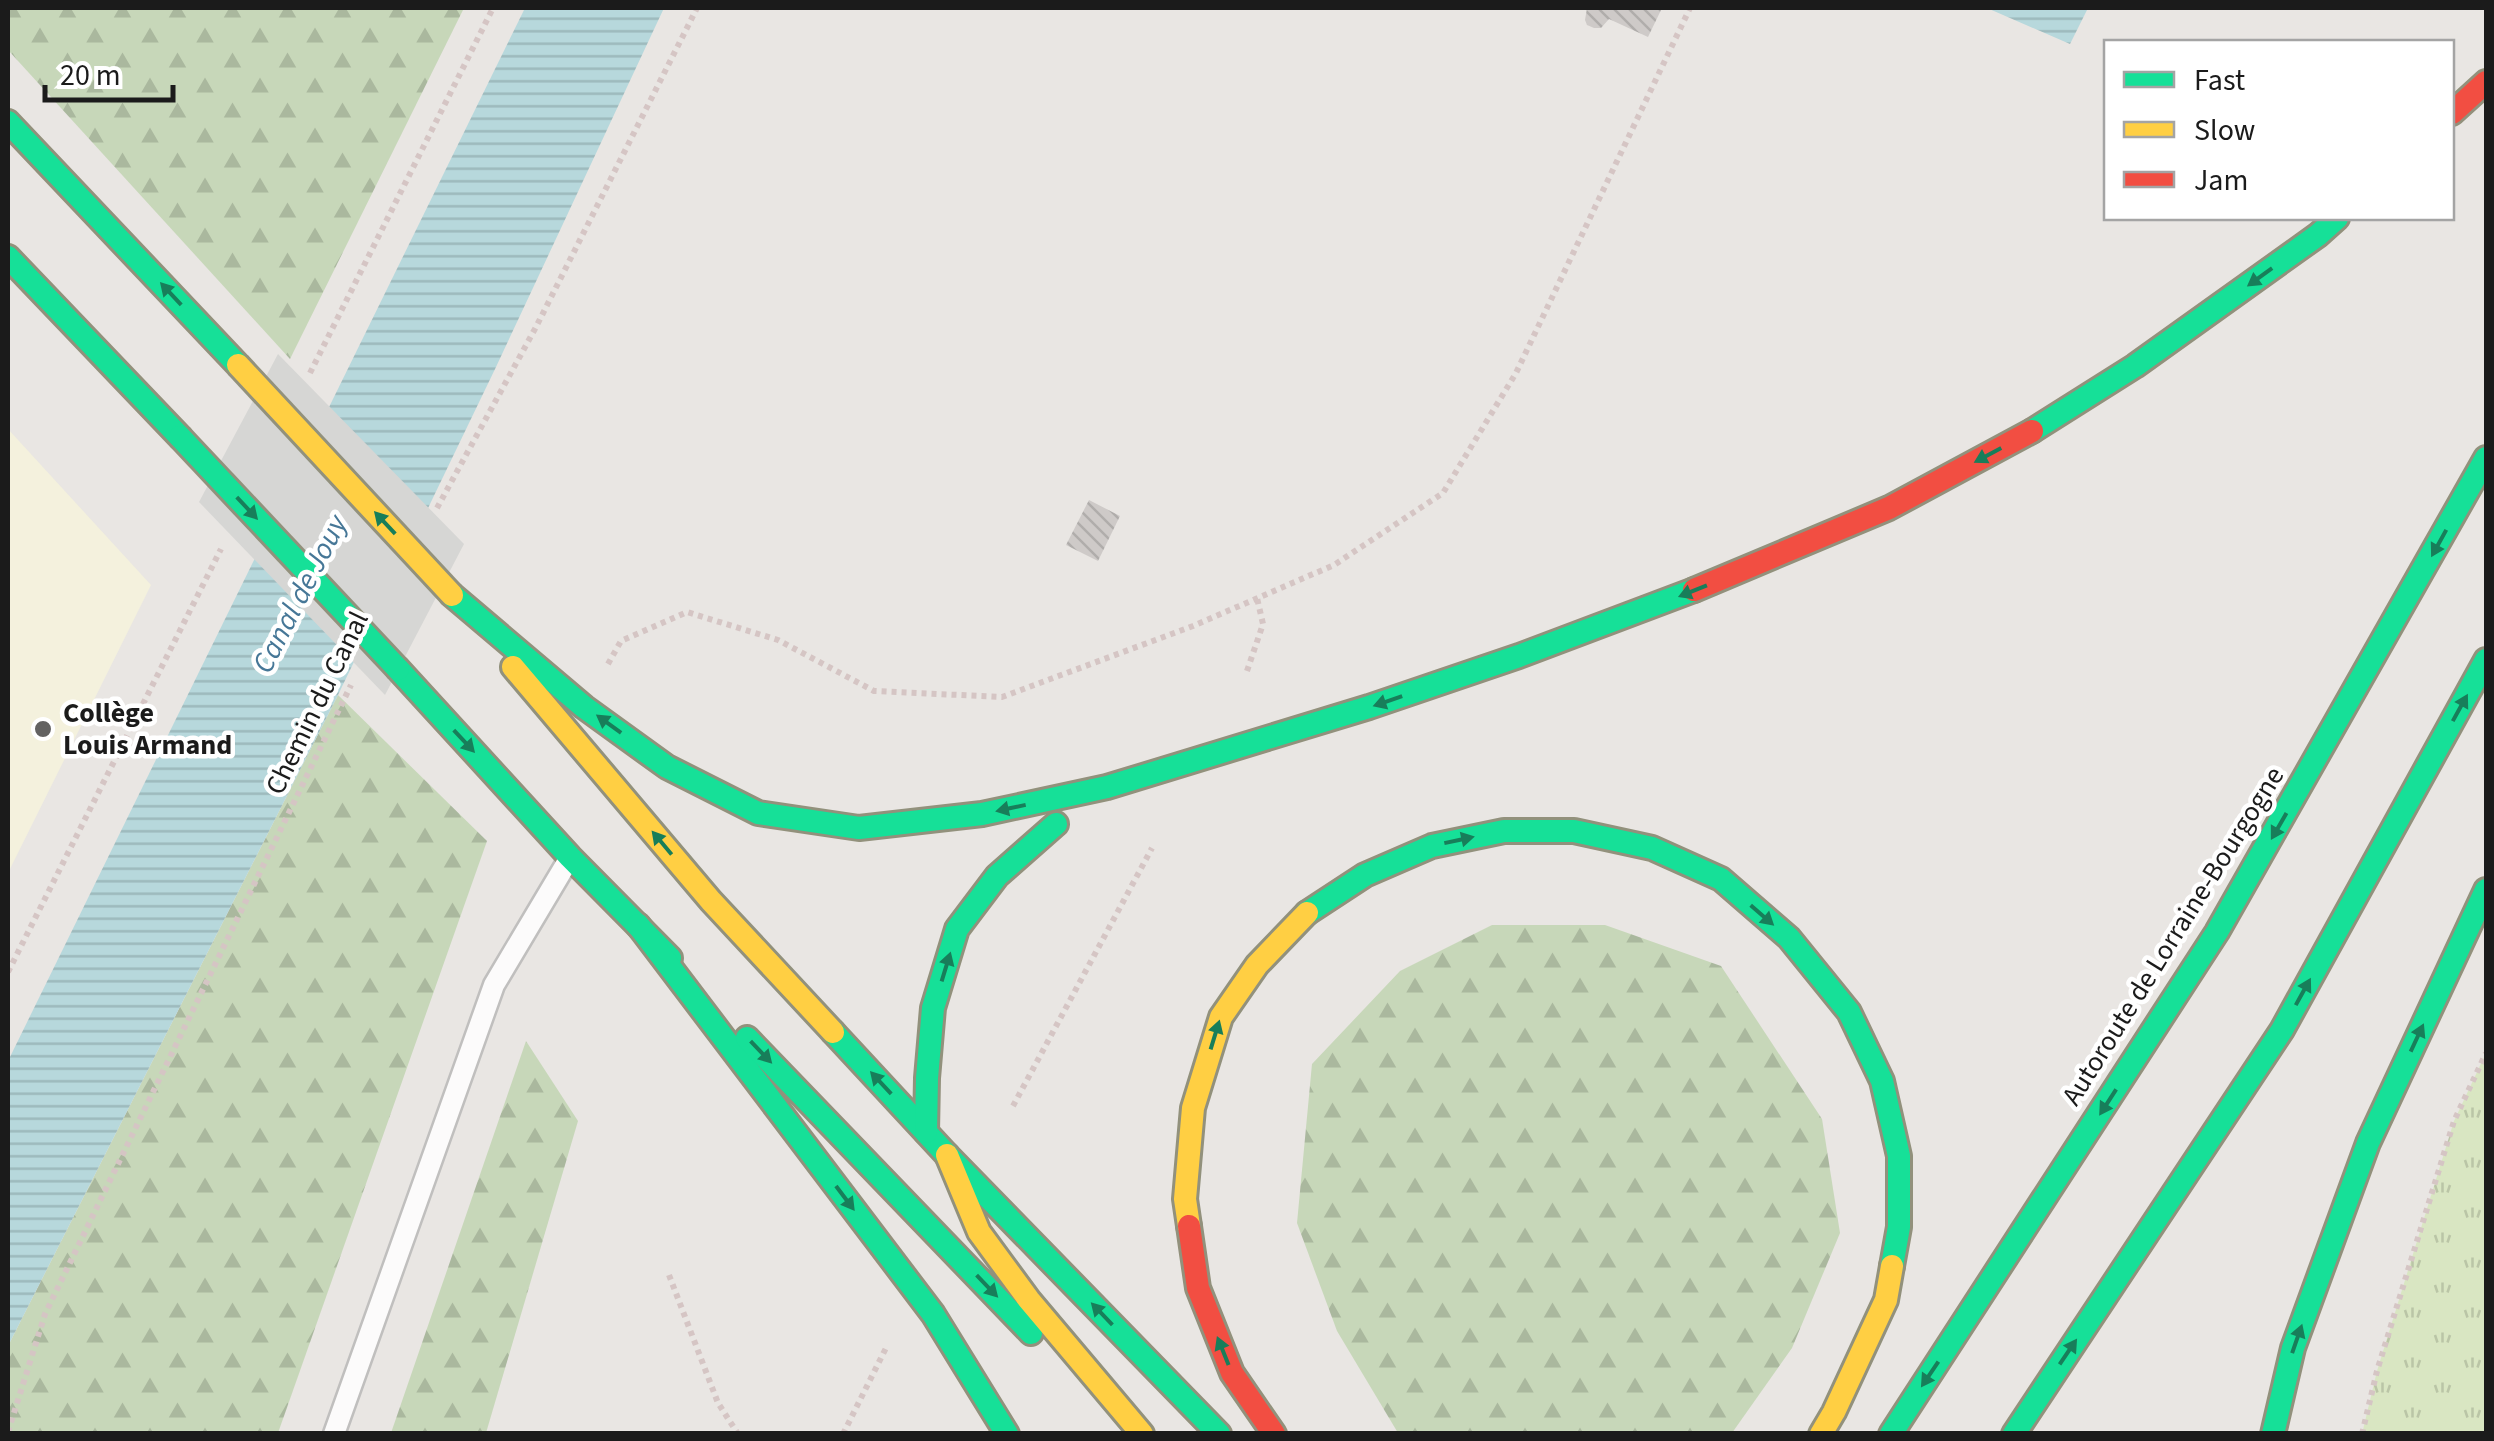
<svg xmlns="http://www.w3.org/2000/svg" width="2494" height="1441" font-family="'Source Sans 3',sans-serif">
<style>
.education{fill:#f4f1dd}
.grass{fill:url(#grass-tufts)}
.forest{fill:url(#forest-firs)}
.water{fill:url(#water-rules)}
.pier{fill:#d6d6d4}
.building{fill:url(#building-back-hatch)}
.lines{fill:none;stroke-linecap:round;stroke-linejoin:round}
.lane-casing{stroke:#c0bfbe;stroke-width:25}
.fast-casing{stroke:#92917c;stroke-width:28}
.slow-casing{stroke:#92917c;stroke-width:28}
.jam-casing{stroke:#92917c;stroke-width:28}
.path{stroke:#d5c5c4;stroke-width:6;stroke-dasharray:5 5;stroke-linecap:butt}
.lane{stroke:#fcfbfb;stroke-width:20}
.fast{stroke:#16e098;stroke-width:22}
.slow{stroke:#ffcf43;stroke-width:22}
.jam{stroke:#f24e42;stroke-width:22}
.fast-bridge-casing{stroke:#92917c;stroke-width:28;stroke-linecap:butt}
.slow-bridge-casing{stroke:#92917c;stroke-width:28;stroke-linecap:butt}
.fast-bridge{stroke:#16e098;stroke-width:22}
.slow-bridge{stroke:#ffcf43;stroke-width:22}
.oneway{fill:#187e5a}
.poi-dot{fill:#636261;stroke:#fff;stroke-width:4}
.labels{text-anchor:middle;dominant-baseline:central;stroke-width:9;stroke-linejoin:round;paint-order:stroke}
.street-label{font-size:28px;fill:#1b1b1b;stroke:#fff}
.poi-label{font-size:28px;font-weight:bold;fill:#1b1b1b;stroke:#fff;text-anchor:start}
.water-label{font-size:30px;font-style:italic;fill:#467797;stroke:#fff}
</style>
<defs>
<pattern id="grass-tufts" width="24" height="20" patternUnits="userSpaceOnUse" patternTransform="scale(2.5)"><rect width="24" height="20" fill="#d9e6c2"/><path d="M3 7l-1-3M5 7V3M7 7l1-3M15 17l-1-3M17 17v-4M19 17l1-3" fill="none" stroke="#bac5a6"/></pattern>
<pattern id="forest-firs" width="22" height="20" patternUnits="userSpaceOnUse" patternTransform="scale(2.5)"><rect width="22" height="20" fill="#c7d7b9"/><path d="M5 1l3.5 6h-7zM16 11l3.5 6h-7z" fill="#aab89e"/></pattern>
<pattern id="water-rules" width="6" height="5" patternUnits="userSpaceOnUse" patternTransform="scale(2.5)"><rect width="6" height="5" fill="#b7d8dc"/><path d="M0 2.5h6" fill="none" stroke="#9db9bc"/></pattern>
<pattern id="building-back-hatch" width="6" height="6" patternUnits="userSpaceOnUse" patternTransform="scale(2.5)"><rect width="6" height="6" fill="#cecac8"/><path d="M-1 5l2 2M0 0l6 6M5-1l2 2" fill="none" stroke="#b0adab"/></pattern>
</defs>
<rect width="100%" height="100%" fill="#e9e6e3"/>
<polygon class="education" points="8,429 151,585 8,873"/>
<polygon class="grass" points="2486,1053 2486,1433 2362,1434 2377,1371 2454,1121"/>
<g class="forest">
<polygon points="8,8 464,8 290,359 8,50"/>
<polygon points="338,695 487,841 278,1433 8,1433 8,1346"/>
<polygon points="1492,925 1605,925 1721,966 1822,1119 1840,1233 1792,1348 1732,1433 1398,1433 1337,1331 1297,1223 1312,1064 1400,971"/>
<polygon points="526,1041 578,1121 486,1433 391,1433"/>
</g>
<g class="water">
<polygon points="525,8 664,8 496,367 338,695 8,1346 8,1061"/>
<polygon points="1987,8 2088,8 2070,44"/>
</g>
<polygon class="pier" points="278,354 464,544 385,695 199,502"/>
<g class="building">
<polygon points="1587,8 1662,8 1648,37 1609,19 1601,28 1594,28 1587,25 1585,20"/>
<polygon points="1089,500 1120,516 1098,561 1066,545"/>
</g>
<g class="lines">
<g class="lane-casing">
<polyline id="lane" points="334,1434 494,985 569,859"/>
</g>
<g class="fast-casing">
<g id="fast">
<polyline points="8,122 238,365"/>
<polyline points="8,257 180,437"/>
<polyline points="2032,431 2135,366 2318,235 2337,218"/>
<polyline points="452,595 584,707 667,767 758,813 859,828 982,814 1107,787 1369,707 1519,656 1694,590"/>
<polyline points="398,669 570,857 670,958"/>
<polyline points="1307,913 1365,875 1432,846 1504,831 1574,831 1652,848 1721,879 1789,938 1849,1012 1882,1081 1899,1156 1899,1227 1892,1266"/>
<polyline points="638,925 933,1314 1007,1434"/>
<polyline points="833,1032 947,1155 1219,1434"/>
<polyline points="747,1038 1031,1333"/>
<polyline points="926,1132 927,1078 933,1008 957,929 997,876 1056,824"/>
<polyline points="1891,1434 2217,932 2486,458"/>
<polyline points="2014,1434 2282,1030 2486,660"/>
<polyline points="2273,1434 2293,1348 2368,1143 2486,890"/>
</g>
</g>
<g class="slow-casing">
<g id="slow">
<polyline points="513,667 711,901 833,1032"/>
<polyline points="947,1155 979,1232 1029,1300 1142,1434"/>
<polyline points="1189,1226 1185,1199 1193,1108 1221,1017 1257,965 1307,913"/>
<polyline points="1821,1434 1834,1412 1886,1300 1892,1266"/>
</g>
</g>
<g class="jam-casing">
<g id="jam">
<polyline points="2452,113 2486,82"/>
<polyline points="1694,590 1889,508 2032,431"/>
<polyline points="1189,1226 1198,1288 1232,1373 1274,1434"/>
</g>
</g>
<g class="path">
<polyline points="310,373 493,8"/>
<polyline points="437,508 536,327 697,8"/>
<polyline points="608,664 621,641 687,612 778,640 874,691 1002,697 1193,626 1334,565 1443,493 1516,373 1690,8"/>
<polyline points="1247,671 1263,624 1257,598"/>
<polyline points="8,972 221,549"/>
<polyline points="1013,1106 1152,848"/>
<polyline points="669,1275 718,1403 738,1434"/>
<polyline points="8,1432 45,1314 351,685"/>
<polyline points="843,1434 887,1346"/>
<polyline points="2362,1434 2377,1371 2454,1121 2486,1053"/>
</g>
<use href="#lane" class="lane"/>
<use href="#fast" class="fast"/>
<use href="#slow" class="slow"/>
<use href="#jam" class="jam"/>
<g class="fast-bridge-casing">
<polyline id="fast-bridge" points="180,437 398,669"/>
</g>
<g class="slow-bridge-casing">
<polyline id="slow-bridge" points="238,365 452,595"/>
</g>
<use href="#fast-bridge" class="fast-bridge"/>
<use href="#slow-bridge" class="slow-bridge"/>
</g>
<defs><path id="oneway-solid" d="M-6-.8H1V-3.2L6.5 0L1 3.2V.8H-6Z" transform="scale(2.5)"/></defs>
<g class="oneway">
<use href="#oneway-solid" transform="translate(2260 277) rotate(144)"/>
<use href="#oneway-solid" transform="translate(171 294) rotate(-133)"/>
<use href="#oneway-solid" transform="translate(1988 455) rotate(152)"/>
<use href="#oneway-solid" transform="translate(247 508) rotate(47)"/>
<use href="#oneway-solid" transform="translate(385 523) rotate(-133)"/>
<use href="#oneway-solid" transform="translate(2439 543) rotate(119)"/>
<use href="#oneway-solid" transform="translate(1693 591) rotate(158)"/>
<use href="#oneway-solid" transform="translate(1388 701) rotate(161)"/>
<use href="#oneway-solid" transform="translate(2460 708) rotate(-61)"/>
<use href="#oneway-solid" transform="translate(609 724) rotate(-144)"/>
<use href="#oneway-solid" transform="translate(464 741) rotate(47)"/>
<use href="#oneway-solid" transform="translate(1011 808) rotate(168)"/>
<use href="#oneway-solid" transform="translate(2279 826) rotate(120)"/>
<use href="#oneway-solid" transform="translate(1459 840) rotate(-12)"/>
<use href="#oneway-solid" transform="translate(662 843) rotate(-130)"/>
<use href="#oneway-solid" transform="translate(1762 915) rotate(41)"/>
<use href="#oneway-solid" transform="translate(946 967) rotate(-73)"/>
<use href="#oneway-solid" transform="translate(2303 992) rotate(-61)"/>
<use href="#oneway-solid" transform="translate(1215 1035) rotate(-73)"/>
<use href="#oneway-solid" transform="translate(2417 1038) rotate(-65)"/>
<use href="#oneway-solid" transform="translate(761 1052) rotate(46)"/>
<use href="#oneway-solid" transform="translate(881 1083) rotate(-133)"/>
<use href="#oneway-solid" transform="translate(2108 1102) rotate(123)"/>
<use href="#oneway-solid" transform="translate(845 1198) rotate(53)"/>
<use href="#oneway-solid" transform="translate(987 1286) rotate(46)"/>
<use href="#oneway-solid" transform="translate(1102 1314) rotate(-134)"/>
<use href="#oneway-solid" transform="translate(2297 1339) rotate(-71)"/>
<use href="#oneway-solid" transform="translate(1223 1351) rotate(-112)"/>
<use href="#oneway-solid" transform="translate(2068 1352) rotate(-56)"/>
<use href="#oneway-solid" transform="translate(1930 1374) rotate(124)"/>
</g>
<circle class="poi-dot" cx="43" cy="729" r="10"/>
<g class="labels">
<g class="street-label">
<text transform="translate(317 703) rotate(-64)">Chemin du Canal</text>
<text transform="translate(2173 936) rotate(-58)">Autoroute de Lorraine-Bourgogne</text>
</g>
<g class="poi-label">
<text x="63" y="713">Collège<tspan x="63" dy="32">Louis Armand</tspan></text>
</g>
<g class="water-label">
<text transform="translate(300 594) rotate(-63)">Canal de Jouy</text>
</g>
</g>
<rect width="2494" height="1441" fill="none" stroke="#1b1b1b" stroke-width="20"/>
<rect x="2104" y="40" width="350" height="180" fill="#ffffff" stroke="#a4a4a4" stroke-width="2.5"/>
<rect x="2124" y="72" width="50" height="15" fill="#16e098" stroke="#a4a4a4" stroke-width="2.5"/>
<text x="2194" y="90" font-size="30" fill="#1b1b1b">Fast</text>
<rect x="2124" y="122" width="50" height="15" fill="#ffcf43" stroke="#a4a4a4" stroke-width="2.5"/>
<text x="2194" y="140" font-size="30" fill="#1b1b1b">Slow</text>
<rect x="2124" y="172" width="50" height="15" fill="#f24e42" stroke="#a4a4a4" stroke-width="2.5"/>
<text x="2194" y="190" font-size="30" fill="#1b1b1b">Jam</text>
<path d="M45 85v15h128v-15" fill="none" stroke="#1b1b1b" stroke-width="5"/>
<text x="60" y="85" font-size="30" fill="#1b1b1b" stroke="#ffffff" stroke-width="8" paint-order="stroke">20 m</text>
</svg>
